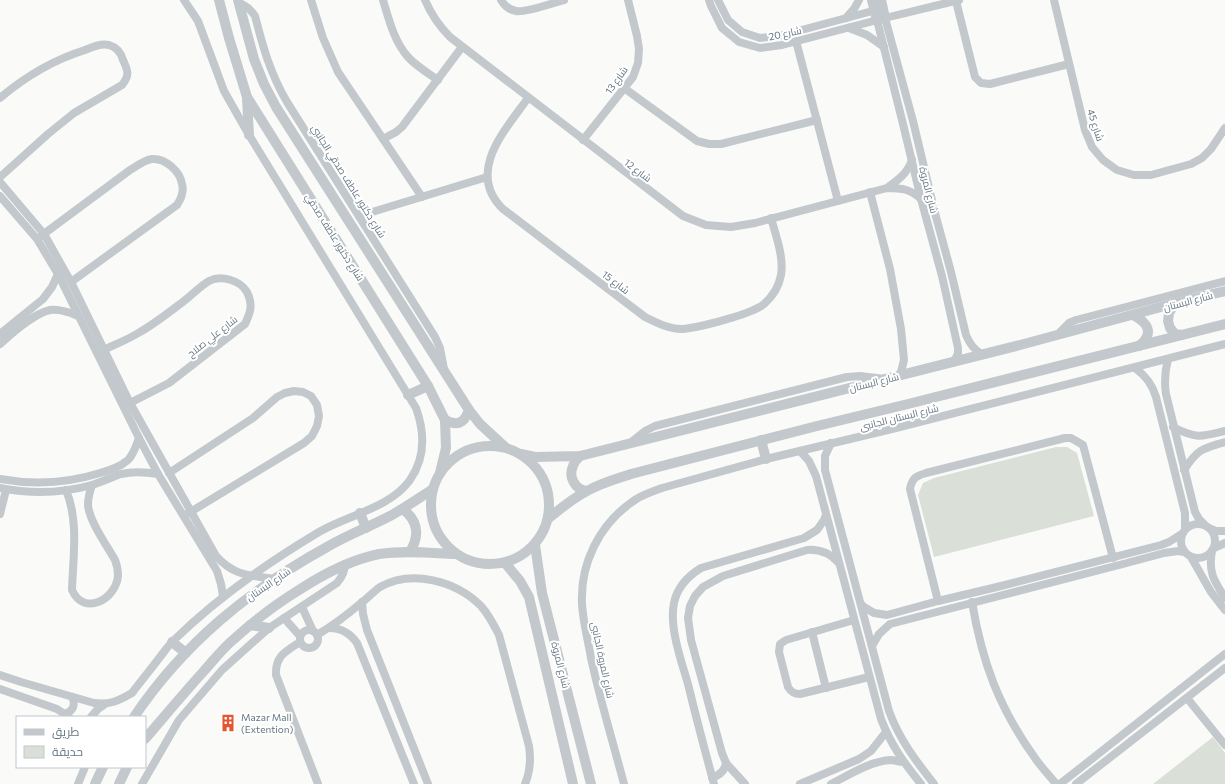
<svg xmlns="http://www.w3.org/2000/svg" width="1225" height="784" font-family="Commissioner,Cairo,sans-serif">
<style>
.green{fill:#dadfd7}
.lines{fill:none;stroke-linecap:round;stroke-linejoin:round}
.minor{stroke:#c3c8cc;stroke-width:8}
.tertiary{stroke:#c3c8cc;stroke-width:10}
.labels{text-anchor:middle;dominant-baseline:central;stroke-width:4;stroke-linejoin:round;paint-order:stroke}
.street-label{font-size:10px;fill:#657683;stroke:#fff}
.poi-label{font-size:10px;fill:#657683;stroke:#fff;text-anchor:start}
</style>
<rect width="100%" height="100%" fill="#fafaf8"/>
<g class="green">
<polygon points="1056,447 1067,447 1077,453 1094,516 934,557 918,495 923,483 934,478"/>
<polygon points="1213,737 1225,753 1225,784 1153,784"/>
</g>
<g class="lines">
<g class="minor">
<polyline points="311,0 323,38 338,72 422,197"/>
<path d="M383 0C389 20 394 41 408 57 416 66 428 73 438 80"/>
<path d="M425 0C431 14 439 26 450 37L683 216 706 225 731 227 755 223 887 188C902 188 910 189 921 199"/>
<path d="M501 0C504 5 509 10 516 11 526 13 552 3 564 0"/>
<polyline points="709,0 711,6 722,28 739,42 760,48 782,45 885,18 959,0"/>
<polyline points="718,0 728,20 742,32 760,38 779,36 880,9"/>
<polyline points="1054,0 1085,130 1092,147 1103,160 1117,170 1134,175 1151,175 1191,164 1202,158 1211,149 1225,128"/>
<polyline points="956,1 975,77 981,83 990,84 1069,64"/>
<path d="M239 3C247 6 250 9 255 16 263 47 270 73 287 102L435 337 440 348 444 369"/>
<polyline points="846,18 854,9 859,0"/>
<path d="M885 18 913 121 935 213 951 272 966 335C970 344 974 350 983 355"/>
<polyline points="877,20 903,124 921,199 942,276 958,348 958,353 954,362"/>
<polyline points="849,28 867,35 884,47"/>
<polyline points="796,41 838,201"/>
<polyline points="624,88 697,141 709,144 721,144 817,120"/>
<path d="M0 98C26 76 53 60 85 50 92 47 101 43 109 45 116 47 121 53 123 60 128 71 130 75 122 85L74 113 48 134 0 177"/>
<path d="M528 98C506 129 465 172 503 209L645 317C657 323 669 329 682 329 698 328 752 314 764 304 772 297 779 286 781 275 784 257 776 236 771 218"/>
<polyline points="383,139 396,132 402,127 462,47"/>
<polyline points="583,140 633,77 638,63 639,49 637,36 628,0"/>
<path d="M0 182 44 234 71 282 130 403 216 556C234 576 249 575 274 579"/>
<path d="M887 188C898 180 907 174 912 160"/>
<polyline points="870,192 890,269 901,329 904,360 900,376"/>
<polyline points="0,196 37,239 58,274 139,438 158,474 217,571 221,584 223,596"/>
<polyline points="359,216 487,177"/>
<path d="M41 236 130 170C137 166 144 160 152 159 165 158 180 171 182 184 184 191 181 199 177 205L71 282"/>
<polyline points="0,334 43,299 52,287 58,274"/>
<polyline points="1057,335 1069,323 1076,320 1225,281"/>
<path d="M0 344C13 332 33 314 50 310 60 309 69 312 78 316"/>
<path d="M104 350C116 344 129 339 140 332 154 324 167 314 180 304 189 298 200 286 209 281 221 275 240 280 247 292 253 305 251 311 245 324L169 383 126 405"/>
<path d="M1168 359C1165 371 1164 382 1166 394L1195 512 1199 519 1204 524"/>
<path d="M1135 368C1146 376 1152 384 1156 397L1185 513V529"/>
<path d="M1173 427C1196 439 1201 437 1225 431"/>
<polyline points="630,443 645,431 655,426 847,377 860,376 885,379"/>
<path d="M831 443 825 456V470L889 711C899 739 916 761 934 784"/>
<path d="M800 451 809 461 816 476 881 719C891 745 904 763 921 784"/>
<path d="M1184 470C1197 450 1202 448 1225 442"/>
<polyline points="169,473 253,418 277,397 285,393 294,391 303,392 311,396 317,405 319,416 317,426 312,436 304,443 187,514"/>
<path d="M0 479C33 485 68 483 100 473 110 470 120 467 128 460 134 454 136 446 139 438"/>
<path d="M0 488C30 494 63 493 92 485 102 482 112 477 121 474 134 471 146 472 158 474"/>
<path d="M66 490C79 521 73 557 72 590 84 617 116 599 118 576 118 570 117 565 115 560 107 546 88 519 88 504 88 497 90 491 92 485"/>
<polyline points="0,514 6,490"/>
<circle cx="1198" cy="541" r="17"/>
<polyline points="1211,529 1216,531 1225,531"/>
<polyline points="1214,548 1225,543"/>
<path d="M1212 551C1208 572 1214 581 1225 598"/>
<polyline points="1191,557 1211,592 1225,610"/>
<path d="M938 601 910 489C912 478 916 476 926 473L1065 438H1071L1083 445 1113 558"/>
<polyline points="362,602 363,614 367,630 428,784"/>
<path d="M972 602C982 662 999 708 1035 758 1041 767 1049 775 1056 784"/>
<polyline points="861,604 864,607 874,613 887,615 938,601 997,587 1161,545 1169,542 1183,533"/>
<polyline points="302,607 313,631"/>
<polyline points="284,618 300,636"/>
<path d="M854 620 786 640 780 644 779 652 788 687C791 692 794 694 800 694L869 677"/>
<path d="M329 628C341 628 350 633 357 643L414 784"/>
<circle cx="309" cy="639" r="9"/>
<polyline points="812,632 826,688"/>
<path d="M317 635C332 626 347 615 361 603 368 598 373 592 380 587 412 569 456 581 481 606 489 615 494 625 499 635L529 746C531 759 530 772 525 784"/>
<path d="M300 642C286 651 275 656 276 675L318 784"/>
<polyline points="872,646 879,634 890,624 1123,564 1164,553 1178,551 1184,552"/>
<path d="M0 675 21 682 94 703C110 705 118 701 132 693 141 681 151 669 160 657 164 652 168 646 173 641 217 598 267 563 319 532 348 515 390 508 410 480 426 457 425 433 416 408L249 135 224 91 198 21 184 0"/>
<polyline points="0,689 57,709 69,717"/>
<polyline points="1187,698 1225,745"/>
<path d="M65 714C73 711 76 705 72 697"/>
<polyline points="91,717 98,709 104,705"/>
<path d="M712 778C720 775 725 771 726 763"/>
<polyline points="78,784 85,767"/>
<path d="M142 784 179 720 222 670 252 643 269 628 337 583C342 577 345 572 345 564"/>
<path d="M624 784C613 742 600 700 591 658 588 640 583 622 582 604 580 564 599 525 632 502 641 495 652 492 662 488L766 459 892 429 1225 344"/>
<path d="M714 784C705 751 696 717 688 684 681 660 669 627 674 603 677 588 688 576 701 568L804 538 817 530 824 520 826 515"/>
<path d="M745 784 726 763 722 753 691 640 688 618 690 606 695 596 703 587 723 576 807 550C820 549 830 553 839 563"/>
<polyline points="800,784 859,759 871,751 886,732"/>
<path d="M831 784C849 775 870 761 891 760 895 760 899 762 903 762"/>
<polyline points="1060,784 1225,654"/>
<polyline points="1076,784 1225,668"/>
</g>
<g class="tertiary">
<polyline points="219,0 229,38 247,97 428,386 445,420 446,448 440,473"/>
<polyline points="238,0 254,59 264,84 276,107 469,410 480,424 505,447"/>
<polyline points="872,0 877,20"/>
<polyline points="881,0 885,18"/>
<polyline points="247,99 249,135"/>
<polyline points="1175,303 1169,313 1168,321 1170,328 1175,334 1182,335"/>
<path d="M1133 315C1149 323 1154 334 1139 346"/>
<polyline points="408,395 428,386"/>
<path d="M445 420C457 426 464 424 469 410"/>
<polyline points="761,440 766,459"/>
<circle cx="490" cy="505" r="59"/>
<polyline points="521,454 535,457 580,456 1020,345 1187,300 1225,291"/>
<path d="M580 456C577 459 574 462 573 466 568 477 575 489 586 491"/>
<path d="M403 509C418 521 420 535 410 552"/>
<polyline points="360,513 366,528"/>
<path d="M549 518C561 508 573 498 587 491 601 483 616 479 631 474L817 426 908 404 1225 324"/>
<polyline points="535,545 542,593 591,784"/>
<polyline points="505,563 520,581 529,597 573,784"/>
<polyline points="250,625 269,628"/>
<polyline points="172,642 186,653"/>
<path d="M134 717C184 643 249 590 327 547 347 535 369 527 390 516 405 508 419 498 433 489"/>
<path d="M145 739C164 717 183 694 203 672 213 661 222 649 234 639 254 621 276 604 299 590 325 573 350 560 379 554 404 550 430 553 455 554"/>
<polyline points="95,784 103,767"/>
<polyline points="119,784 127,767"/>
</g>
</g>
<defs>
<g id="building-bare" transform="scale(1.38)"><path d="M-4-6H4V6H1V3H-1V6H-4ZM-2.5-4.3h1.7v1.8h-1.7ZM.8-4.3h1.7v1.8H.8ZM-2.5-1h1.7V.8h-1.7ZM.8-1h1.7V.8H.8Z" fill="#e4572e" stroke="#fff" stroke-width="2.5" paint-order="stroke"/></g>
</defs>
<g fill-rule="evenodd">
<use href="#building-bare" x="228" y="723"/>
</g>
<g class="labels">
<g class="street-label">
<text transform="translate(785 33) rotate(-12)">شارع 20</text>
<text transform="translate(616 80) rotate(-55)">شارع 13</text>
<text transform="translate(1096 125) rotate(72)">شارع 45</text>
<text transform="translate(638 170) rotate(37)">شارع 12</text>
<text transform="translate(349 181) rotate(58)">شارع دكتور عاطف صدقي الجانبي</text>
<text transform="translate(929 190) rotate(76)">شارع المروة</text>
<text transform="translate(335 237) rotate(58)">شارع دكتور عاطف صدقي</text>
<text transform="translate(616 282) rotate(37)">شارع 15</text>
<text transform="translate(1188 301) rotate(-15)">شارع البستان</text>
<text transform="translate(212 336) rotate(-38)">شارع علي صلاح</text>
<text transform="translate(874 382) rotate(-14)">شارع البستان</text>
<text transform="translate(899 417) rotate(-14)">شارع البستان الجانبى</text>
<text transform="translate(268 584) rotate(-34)">شارع البستان</text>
<text transform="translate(603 660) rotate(78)">شارع المروة الجانبى</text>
<text transform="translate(561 665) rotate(76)">شارع المروة</text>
</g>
<g class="poi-label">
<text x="241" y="717">Mazar Mall<tspan x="241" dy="12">(Extention)</tspan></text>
</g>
</g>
<rect x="16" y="716" width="130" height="52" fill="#ffffff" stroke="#c1c8cd"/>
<rect x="24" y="729" width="20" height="6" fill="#c3c8cc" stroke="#c1c8cd"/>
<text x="52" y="736" font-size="12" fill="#657683">طريق</text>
<rect x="24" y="746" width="20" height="12" fill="#dadfd7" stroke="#c1c8cd"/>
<text x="52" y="756" font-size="12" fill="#657683">حديقة</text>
</svg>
